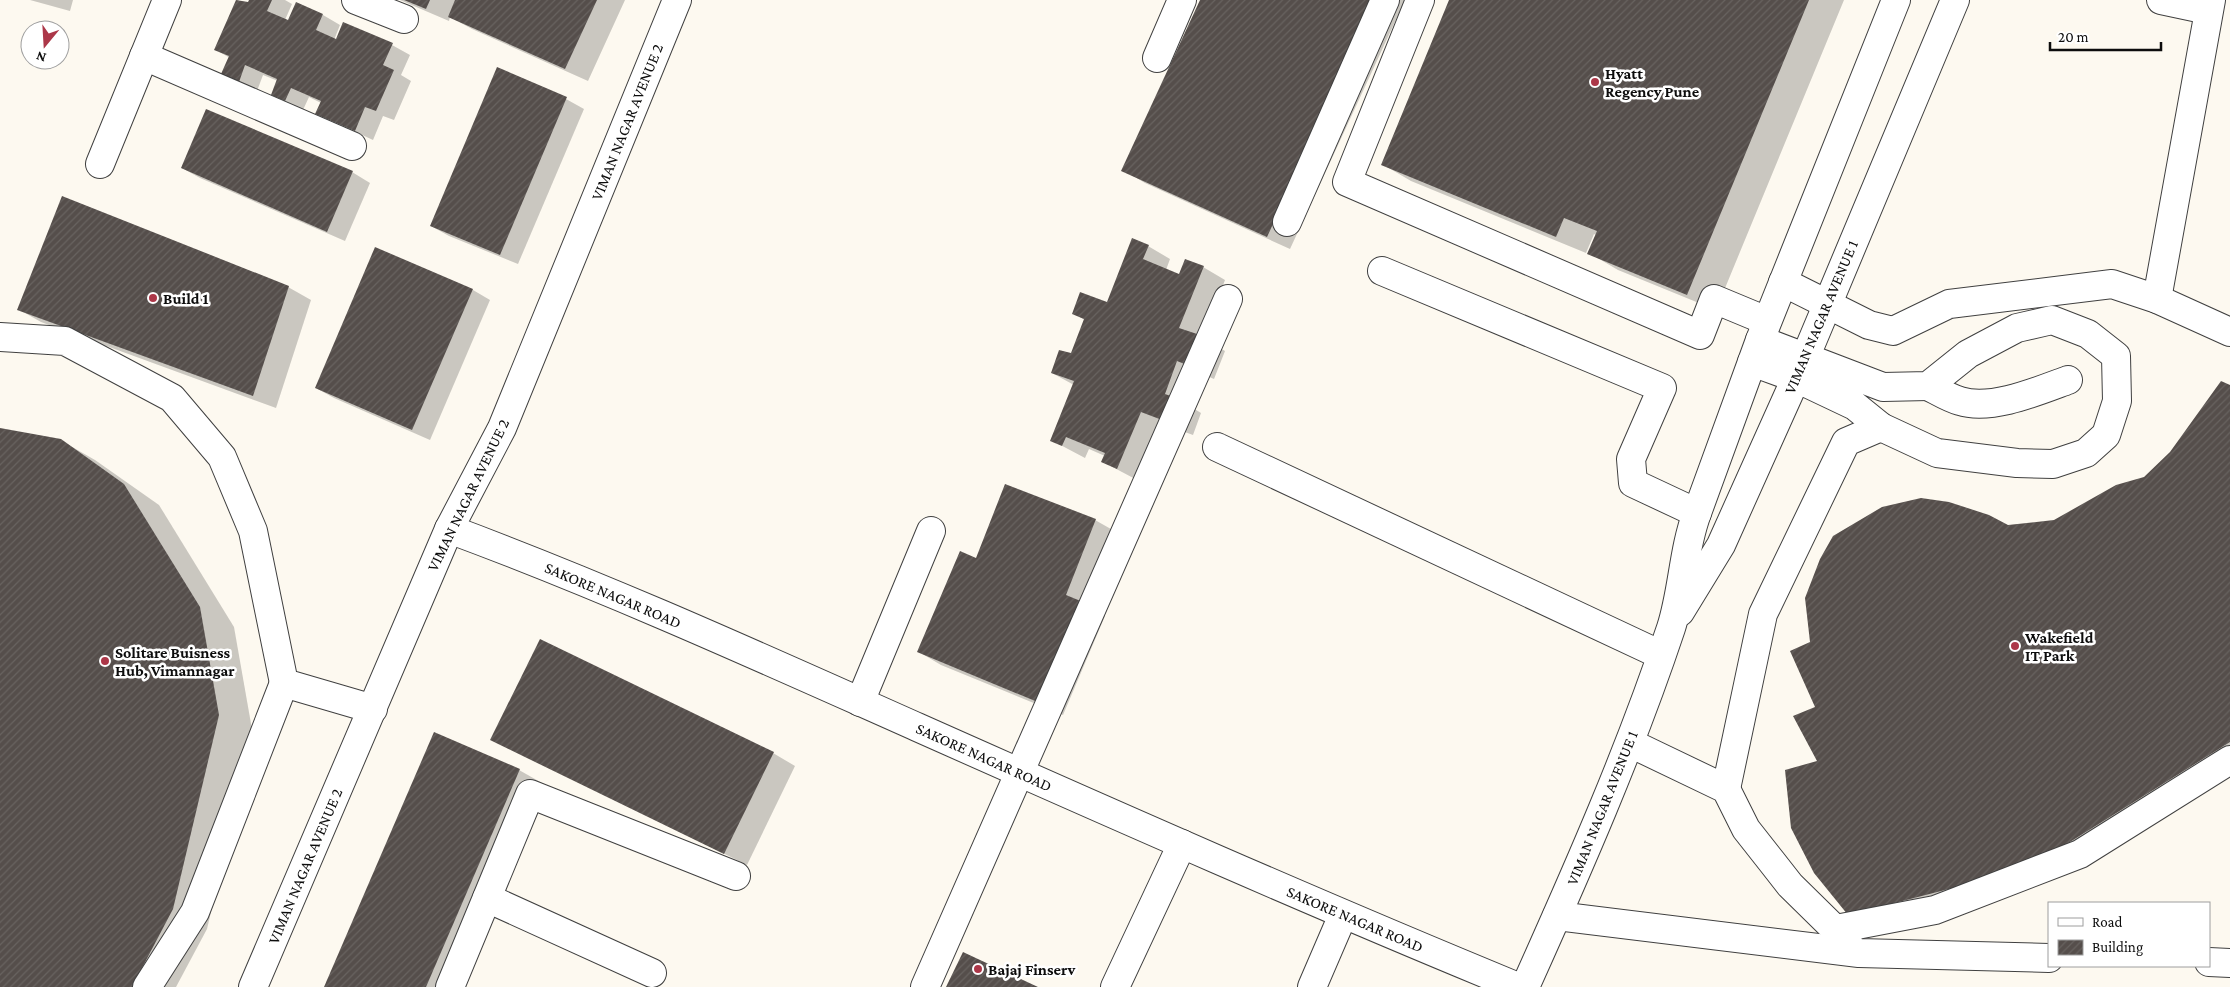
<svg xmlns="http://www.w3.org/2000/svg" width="2230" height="987" font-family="'Crimson Pro',serif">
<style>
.shadow{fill:#0003}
.building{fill:url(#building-hatch)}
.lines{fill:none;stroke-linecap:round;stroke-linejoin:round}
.minor-casing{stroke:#404040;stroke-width:30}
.minor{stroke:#fff;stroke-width:28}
.poi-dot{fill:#ac3748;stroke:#fff;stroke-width:2}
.labels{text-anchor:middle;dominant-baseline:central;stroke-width:5;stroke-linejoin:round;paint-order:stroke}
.poi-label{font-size:16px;font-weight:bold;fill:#0d0d0d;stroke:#fff;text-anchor:start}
.street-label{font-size:16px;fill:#0d0d0d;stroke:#fff}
</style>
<defs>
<pattern id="building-hatch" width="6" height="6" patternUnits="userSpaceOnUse" patternTransform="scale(1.25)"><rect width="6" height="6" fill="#554e4b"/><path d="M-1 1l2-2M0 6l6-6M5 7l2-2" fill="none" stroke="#686360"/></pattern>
</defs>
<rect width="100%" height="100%" fill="#fdf9f0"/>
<g class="shadow">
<polygon points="30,0 73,0 70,11"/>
<polygon points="237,0 248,4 250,0 285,0 292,4 285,20 289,22 323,15 340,25 334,40 392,45 410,55 401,75 411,81 394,120 383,116 373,140 317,114 321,103 309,97 303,110 272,95 278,81 263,75 257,91 223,73 230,58 216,50"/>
<polygon points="400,0 625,0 588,81 472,29 450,17 449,21"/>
<polygon points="1201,0 1405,0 1290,249 1145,183 1123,170"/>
<polygon points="1450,0 1844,0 1716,310 1618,270 1589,253 1596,235 1594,234 1586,253 1411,181 1382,164"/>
<polygon points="566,99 584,109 518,264 449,236 431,226"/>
<polygon points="182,168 352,172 370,183 345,241 200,178"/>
<polygon points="1148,246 1170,259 1166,270 1180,275 1203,267 1225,280 1203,338 1225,351 1214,379 1200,373 1188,405 1201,413 1193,435 1163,424 1139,481 1103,462 1105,456 1089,449 1085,458 1051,440 1074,385 1052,373 1072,355 1085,320 1074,314 1108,304"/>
<polygon points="288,287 311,300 276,408 41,322 18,309"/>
<polygon points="473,290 490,300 430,440 334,398 316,388"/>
<polygon points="2230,387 2230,769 2079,862 1872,927 1819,762 1812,643 2007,526 2055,522 2144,478 2171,453"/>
<polygon points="0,430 60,440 95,460 159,505 234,627 253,735 207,929 176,987 0,987"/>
<polygon points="1095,520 1118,533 1089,607 1105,616 1063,715 941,665 919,652 977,560"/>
<polygon points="492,739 773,753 795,766 747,865"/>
<polygon points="519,770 542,783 454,987 325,987"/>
</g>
<g class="building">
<polygon points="236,0 248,2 249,0 272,0 267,11 288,20 296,2 323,14 316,30 336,39 343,22 393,43 383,65 394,70 376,111 365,107 355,131 315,114 321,101 291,88 285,101 271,95 277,79 245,65 239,82 221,74 229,56 214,50"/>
<polygon points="404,0 430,0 426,9"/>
<polygon points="455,0 597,0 565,69 448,17"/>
<polygon points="1200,0 1376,0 1267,237 1121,171"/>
<polygon points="1449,0 1809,0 1687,295 1587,254 1597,231 1564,218 1556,237 1381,165"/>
<polygon points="497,67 567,97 500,255 430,226"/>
<polygon points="206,109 353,171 327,232 181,168"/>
<polygon points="62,196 289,286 253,396 17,310"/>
<polygon points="1132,238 1149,245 1143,259 1179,274 1185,259 1204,266 1179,328 1203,336 1192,367 1177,361 1165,394 1179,399 1170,423 1141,412 1117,469 1101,462 1105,453 1066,437 1062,446 1050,441 1074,381 1051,373 1059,350 1071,353 1084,319 1072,314 1080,292 1107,302"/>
<polygon points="375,247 473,289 412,430 315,388"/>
<polygon points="2221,381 2230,385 2230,742 2057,850 1976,882 1848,915 1814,873 1791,828 1785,770 1817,761 1793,716 1815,707 1790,651 1810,642 1805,598 1820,559 1833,536 1882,507 1921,498 1949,502 1989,515 2008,525 2054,520 2116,485 2144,477 2170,452"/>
<polygon points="0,428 61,439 124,484 200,607 219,715 173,909 132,987 0,987"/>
<polygon points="1005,484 1096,519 1066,595 1083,602 1040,703 917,652 960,551 976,558"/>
<polygon points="540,639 774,752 724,854 490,740"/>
<polygon points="434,732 520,769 426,987 324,987"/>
<polygon points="963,952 1038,987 946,987"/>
</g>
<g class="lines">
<g class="minor-casing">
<g id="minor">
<polyline points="356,0 404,19"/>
<polyline points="1420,0 1347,182 1700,335 1714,299 1767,321"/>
<polyline points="2161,0 2208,10"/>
<polyline points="144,56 352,146"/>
<polyline points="1157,58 1182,0"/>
<polyline points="100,164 167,0"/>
<polyline points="1287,222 1385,0"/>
<polyline points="1382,271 1662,388 1631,459 1633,483 1697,513"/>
<polyline points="1783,282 1869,325 1893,331 1949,304 2112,284 2157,299 2230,332"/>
<polyline points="2157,299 2211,0"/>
<polyline points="0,337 65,341 172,398 222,457 253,531 284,683 373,709"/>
<polyline points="1752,362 1796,378 1855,406 1881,427 1937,453 2017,463 2053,464 2086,453 2106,435 2117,401 2116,356 2088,334 2052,320 2017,328 1968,354 1928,386 1883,387 1760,340"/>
<path d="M1928 386C1938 391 1949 398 1960 401 1991 411 2038 391 2068 380"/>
<polyline points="1217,447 1661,655"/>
<path d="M449 529C608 588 762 658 917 727 1117 816 1316 904 1518 987"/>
<polyline points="1680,612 1721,545 1805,358 1955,0"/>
<polyline points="860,702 931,531"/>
<polyline points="1630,743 1726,789 1746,829 1772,862 1790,885 1848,942"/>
<polyline points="1726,789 1763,614 1846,442 1881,427"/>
<polyline points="487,898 652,973"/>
<polyline points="1557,916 1859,953 2049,958"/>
<polyline points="1836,929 1935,910 2080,854 2230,760"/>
<polyline points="2209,962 2230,963"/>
<polyline points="147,987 195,912 284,683"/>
<polyline points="253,987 449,529 502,428 677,0"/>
<polyline points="450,987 530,794 736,876"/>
<polyline points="925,987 1228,299"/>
<polyline points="1115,987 1182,844"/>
<polyline points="1312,987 1343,915"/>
<path d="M1525 987C1578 869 1630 751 1671 628 1683 591 1683 550 1697 513L1760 340 1896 0"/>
</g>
</g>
<use href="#minor" class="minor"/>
</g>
<g class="poi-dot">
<circle cx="1595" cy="82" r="5"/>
<circle cx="153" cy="298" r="5"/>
<circle cx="2015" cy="646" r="5"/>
<circle cx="105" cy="661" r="5"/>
<circle cx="978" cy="969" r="5"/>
</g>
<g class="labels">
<g class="poi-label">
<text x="1605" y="73">Hyatt<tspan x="1605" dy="18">Regency Pune</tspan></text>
<text x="163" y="298">Build 1</text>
<text x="2025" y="637">Wakefield<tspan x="2025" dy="18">IT Park</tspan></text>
<text x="115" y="652">Solitare Buisness<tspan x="115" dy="18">Hub, Vimannagar</tspan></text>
<text x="988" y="969">Bajaj Finserv</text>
</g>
<g class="street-label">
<text transform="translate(627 122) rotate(-68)">VIMAN NAGAR AVENUE 2</text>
<text transform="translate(1821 317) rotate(-67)">VIMAN NAGAR AVENUE 1</text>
<text transform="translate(468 495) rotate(-64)">VIMAN NAGAR AVENUE 2</text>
<text transform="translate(613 595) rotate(23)">SAKORE NAGAR ROAD</text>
<text transform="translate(984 757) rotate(24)">SAKORE NAGAR ROAD</text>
<text transform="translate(1602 808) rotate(-68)">VIMAN NAGAR AVENUE 1</text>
<text transform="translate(305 866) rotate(-67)">VIMAN NAGAR AVENUE 2</text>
<text transform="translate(1355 919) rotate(23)">SAKORE NAGAR ROAD</text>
</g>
</g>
<rect x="2048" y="902" width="162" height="65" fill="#ffffff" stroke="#9e9e9e"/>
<rect x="2058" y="918" width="25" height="8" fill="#ffffff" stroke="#9e9e9e"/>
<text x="2092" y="927" font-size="15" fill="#0d0d0d">Road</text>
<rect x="2058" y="940" width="25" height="15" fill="url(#building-hatch)" stroke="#9e9e9e"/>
<text x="2092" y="952" font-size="15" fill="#0d0d0d">Building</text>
<g transform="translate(45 45) rotate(198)"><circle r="24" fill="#ffffff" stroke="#9e9e9e"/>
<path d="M0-4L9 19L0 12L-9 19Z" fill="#ac3748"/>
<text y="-8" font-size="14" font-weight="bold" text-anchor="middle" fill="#0d0d0d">N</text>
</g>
<path d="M2050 42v8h111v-8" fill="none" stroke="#0d0d0d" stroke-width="2.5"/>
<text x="2058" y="42" font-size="15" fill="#0d0d0d" stroke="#ffffff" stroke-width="4" paint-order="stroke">20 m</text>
</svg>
